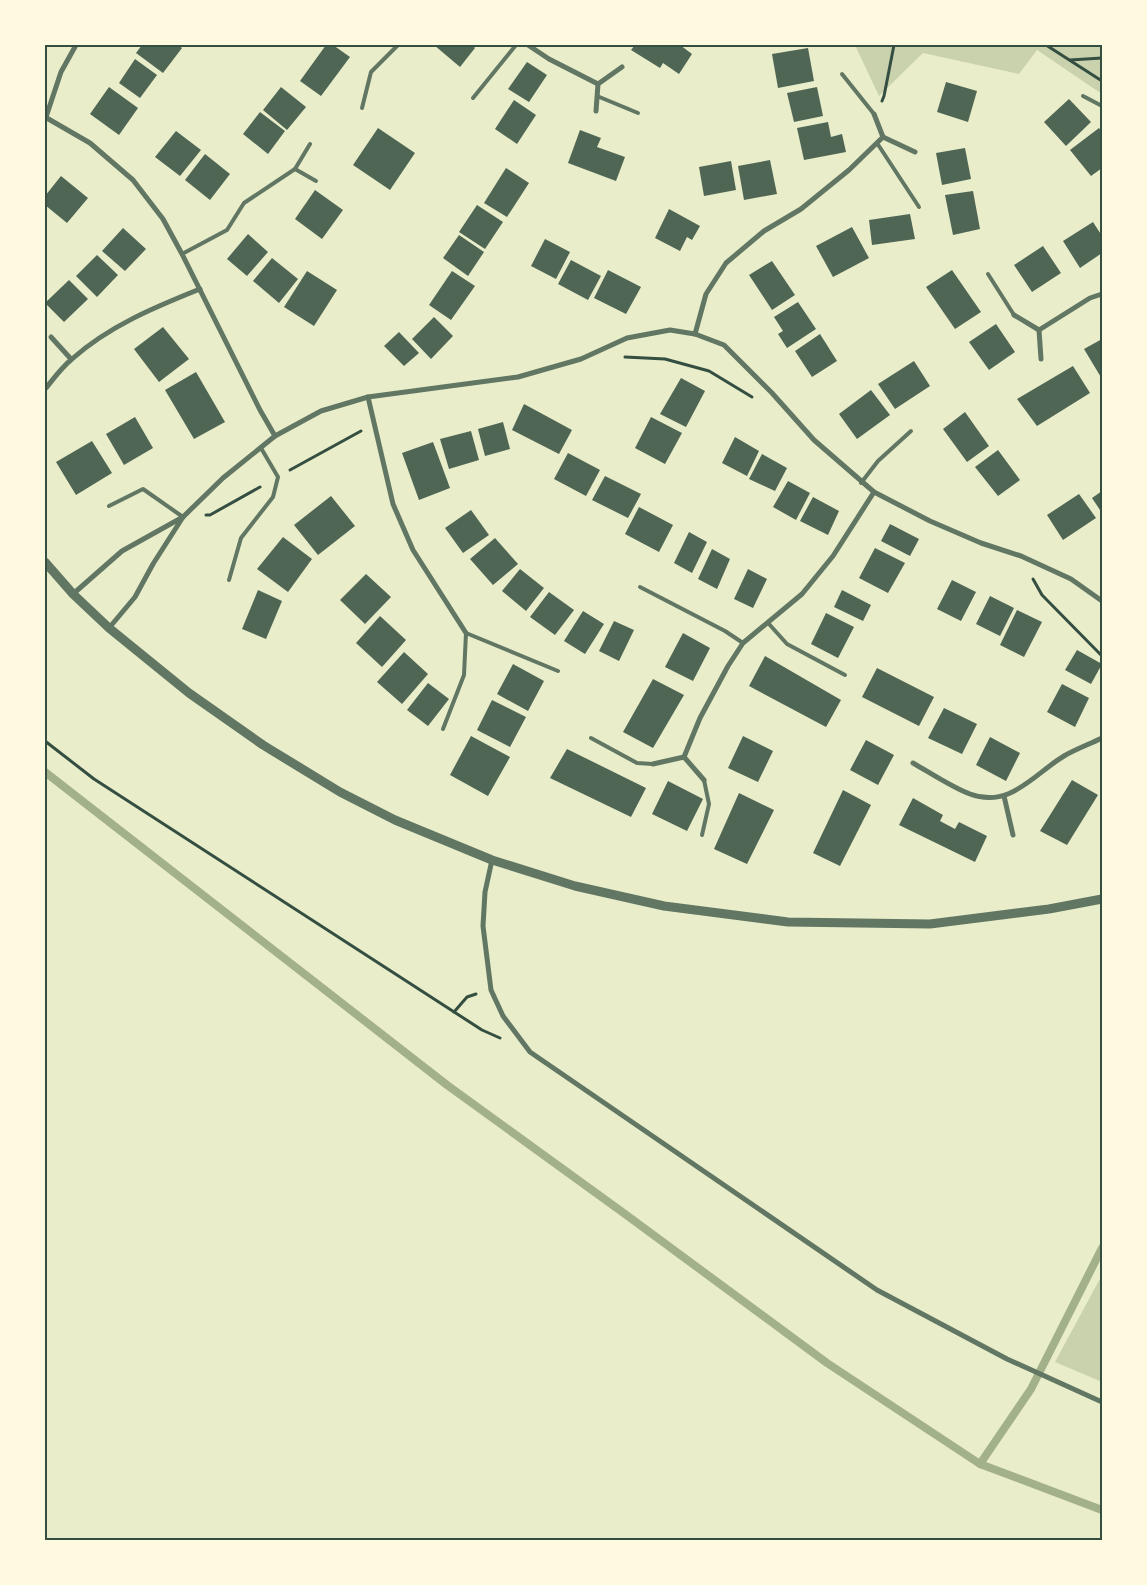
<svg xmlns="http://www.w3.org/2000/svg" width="1147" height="1585" font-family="Arial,sans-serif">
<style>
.green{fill:#cad2ad}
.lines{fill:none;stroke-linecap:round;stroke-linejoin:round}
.stream{stroke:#a3b18a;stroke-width:8}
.building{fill:#4f6655}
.path{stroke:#344e41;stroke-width:3}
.service{stroke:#617663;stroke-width:4}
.minor{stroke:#617663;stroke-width:5}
.tertiary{stroke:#617663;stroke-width:9}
.neatline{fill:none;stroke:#344e41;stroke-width:2}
</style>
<rect width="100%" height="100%" fill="#e9edc9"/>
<g class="green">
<polygon points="855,45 1102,45 1102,94 1037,50 1019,74 923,53 879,96"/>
<polygon points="1102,1275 1102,1382 1055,1362"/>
</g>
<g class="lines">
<g class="stream">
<polyline points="45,772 447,1085 625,1214 827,1363 980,1464 1102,1510"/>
<polyline points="980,1464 1031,1389 1102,1248"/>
</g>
</g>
<g class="building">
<polygon points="142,45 178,45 182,48 163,73 136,53"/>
<polygon points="326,45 333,45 350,57 321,96 300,81"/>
<polygon points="434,45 472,45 475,48 460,67"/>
<polygon points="635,45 672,45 674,47 675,45 680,45 692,54 679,74 663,63 660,68 631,50"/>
<polygon points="808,48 814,81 778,88 772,54"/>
<polygon points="135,59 157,75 140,98 119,83"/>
<polygon points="527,62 547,75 529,102 508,89"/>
<polygon points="946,82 977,91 968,122 937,112"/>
<polygon points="109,87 138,108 119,135 90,114"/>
<polygon points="281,87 306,107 287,130 263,110"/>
<polygon points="817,87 823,116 794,122 787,93"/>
<polygon points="1069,99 1091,122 1066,146 1044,122"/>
<polygon points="514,100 536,115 517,144 495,129"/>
<polygon points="260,112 285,131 268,154 243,134"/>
<polygon points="828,122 831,137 842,134 846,152 804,160 797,128"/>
<polygon points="378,128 415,153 390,190 353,165"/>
<polygon points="1099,128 1102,132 1102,168 1091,176 1070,150"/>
<polygon points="580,130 601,138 597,147 625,157 616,181 568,163"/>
<polygon points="176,131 201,150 180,176 155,157"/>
<polygon points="965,148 971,179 942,185 936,153"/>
<polygon points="205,154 230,174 210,200 185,180"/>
<polygon points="770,160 777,194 744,200 738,166"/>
<polygon points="731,161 736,190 704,196 699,167"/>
<polygon points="506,168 529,183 507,217 484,203"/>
<polygon points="61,176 88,198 67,223 45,205 45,196"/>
<polygon points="315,190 343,210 322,239 295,219"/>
<polygon points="973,191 980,229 953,235 945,195"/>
<polygon points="477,205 503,222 485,249 459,232"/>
<polygon points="669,209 700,226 692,240 687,237 680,251 655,238"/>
<polygon points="910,214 915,239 872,245 869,220"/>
<polygon points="1093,222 1102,236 1102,253 1080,268 1063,241"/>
<polygon points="852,227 869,258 833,277 816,246"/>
<polygon points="123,228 146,249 125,271 102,251"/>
<polygon points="248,234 268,252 247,276 227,259"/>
<polygon points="459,235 484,252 468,276 443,258"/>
<polygon points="545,239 570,252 556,279 531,266"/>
<polygon points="1043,246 1061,273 1032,292 1014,265"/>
<polygon points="97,255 118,275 97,297 76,276"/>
<polygon points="272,258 298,279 279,303 253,281"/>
<polygon points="571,260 601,276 588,300 558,284"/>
<polygon points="772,261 795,295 772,310 749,275"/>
<polygon points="608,270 641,287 626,314 594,298"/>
<polygon points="952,270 981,312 955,329 926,287"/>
<polygon points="307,271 337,290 314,326 284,307"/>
<polygon points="452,271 475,286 451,320 429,305"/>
<polygon points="69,280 88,299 64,322 45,303"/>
<polygon points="798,302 816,329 787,348 778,334 783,331 774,317"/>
<polygon points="434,317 453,336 431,359 412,339"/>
<polygon points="996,324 1015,352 989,370 969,342"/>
<polygon points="163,327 189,359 159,382 134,349"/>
<polygon points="399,332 419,353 404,366 384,346"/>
<polygon points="820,334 837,361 812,377 795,351"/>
<polygon points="1102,339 1102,379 1084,349"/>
<polygon points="914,361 930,386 895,409 878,384"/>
<polygon points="1073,366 1090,393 1037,426 1017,399"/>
<polygon points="196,372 225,422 194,439 165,390"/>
<polygon points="681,378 705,391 686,427 660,414"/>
<polygon points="871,390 890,415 857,439 839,414"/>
<polygon points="524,404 572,430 559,454 512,430"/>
<polygon points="965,412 989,446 967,462 943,429"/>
<polygon points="135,417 153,448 124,465 106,434"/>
<polygon points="651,417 682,433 665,464 635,448"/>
<polygon points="503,422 510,449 485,456 478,429"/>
<polygon points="471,431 479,460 449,469 440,439"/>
<polygon points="735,437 759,451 747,476 722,463"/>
<polygon points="92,441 112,473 76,495 56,462"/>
<polygon points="433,442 450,488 419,500 402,453"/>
<polygon points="998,450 1020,480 998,496 975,467"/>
<polygon points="568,453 600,470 586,496 554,479"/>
<polygon points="762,454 787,468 775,491 749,479"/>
<polygon points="605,476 641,494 628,518 592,500"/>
<polygon points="788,481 810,493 796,520 773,507"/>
<polygon points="1102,491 1102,513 1092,498"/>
<polygon points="1079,494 1096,518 1063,540 1047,515"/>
<polygon points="331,496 355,526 318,555 294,525"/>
<polygon points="813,497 839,511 828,535 800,521"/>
<polygon points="639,507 673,525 659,552 625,534"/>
<polygon points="471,510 489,535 463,553 445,528"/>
<polygon points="890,524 919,539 910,556 881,541"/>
<polygon points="689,532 707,542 692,573 674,563"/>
<polygon points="283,537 312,559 288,592 257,569"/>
<polygon points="495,538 518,564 493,585 470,559"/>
<polygon points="875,548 905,563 888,593 859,578"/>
<polygon points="712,549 730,559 717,589 698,579"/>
<polygon points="520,569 544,588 526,611 502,591"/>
<polygon points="748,569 767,579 753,608 734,599"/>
<polygon points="366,574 391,597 365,624 340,600"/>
<polygon points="952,580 976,592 961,621 937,609"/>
<polygon points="258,590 282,601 266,639 242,629"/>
<polygon points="842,590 871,605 863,621 834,607"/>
<polygon points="549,592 574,610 555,635 530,617"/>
<polygon points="990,596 1014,608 1000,636 976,624"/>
<polygon points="1017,610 1042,622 1024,657 1000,645"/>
<polygon points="583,611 604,624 585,654 564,641"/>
<polygon points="826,613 854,627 838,658 811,644"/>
<polygon points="380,616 406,640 382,667 356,643"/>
<polygon points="614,621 634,630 619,661 599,651"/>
<polygon points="683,633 710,648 693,681 665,667"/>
<polygon points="1077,650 1102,664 1091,684 1065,670"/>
<polygon points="404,652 428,674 402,704 377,682"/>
<polygon points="765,656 841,700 826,727 749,686"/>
<polygon points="513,664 544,681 528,711 497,694"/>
<polygon points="877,668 934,697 919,726 862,697"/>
<polygon points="653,679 684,695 653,748 623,732"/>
<polygon points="428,683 449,699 428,726 407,710"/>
<polygon points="1062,684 1089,698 1075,727 1047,712"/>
<polygon points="492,700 526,717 510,747 477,730"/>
<polygon points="944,708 977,724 962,754 928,738"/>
<polygon points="471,736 510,757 488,796 450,775"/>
<polygon points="743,736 773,751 758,782 728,768"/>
<polygon points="990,737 1020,753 1006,781 976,765"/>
<polygon points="866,740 894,755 878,785 850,770"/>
<polygon points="567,749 646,788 631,817 550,778"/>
<polygon points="1072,780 1098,795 1067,845 1040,831"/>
<polygon points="668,781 703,799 687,831 652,814"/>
<polygon points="843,790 871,805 840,866 813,853"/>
<polygon points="739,793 774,810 747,864 714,849"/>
<polygon points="913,798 943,815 940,821 955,829 959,822 987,836 975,862 899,825"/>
</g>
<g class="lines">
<g class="path">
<polyline points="1046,45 1102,81"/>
<polyline points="1070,60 1102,58"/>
<polyline points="882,101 884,96 894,45"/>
<polyline points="625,357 665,359 709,371 752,397"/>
<polyline points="290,470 361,431"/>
<polyline points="206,515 210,515 260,487"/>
<polyline points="1033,579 1042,595 1102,656"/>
<polyline points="45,741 94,779 482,1030 500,1038"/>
<polyline points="454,1012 467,997 476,994"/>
</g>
<g class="service">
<polyline points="842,74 874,114"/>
<polyline points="597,96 638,113"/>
<polyline points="1083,96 1102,106"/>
<polyline points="473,98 516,45"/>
<polyline points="362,108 371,72 398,45"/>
<polyline points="877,143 919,207"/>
<polyline points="295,169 316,181"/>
<polyline points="182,254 227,230 244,203 295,169 310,144"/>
<polyline points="988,274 1014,315"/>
<polyline points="861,483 878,461 911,431"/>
<polyline points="109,506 143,489 183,517"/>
<polyline points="229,580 241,538 273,497 278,477 261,448"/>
<polyline points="640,587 725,631 743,643"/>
<polyline points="769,624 787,644 845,675"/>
<polyline points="443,729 464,675 466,633 558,671"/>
<polyline points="591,738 637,763 653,764"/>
<polyline points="702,835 709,804 704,780"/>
</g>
<g class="minor">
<polyline points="528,45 549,59 598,84"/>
<polyline points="596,111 598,84 622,67"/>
<polyline points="874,114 883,137 915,152"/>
<polyline points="45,117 90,143 133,180 163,219 182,254 260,410 275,436"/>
<polyline points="46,117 61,72 76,45"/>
<polyline points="1014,315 1039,330 1041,359"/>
<polyline points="1039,330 1090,298 1102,294"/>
<polyline points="695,334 706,294 726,263 764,231 801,209 849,170 883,137"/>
<polyline points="51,337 71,359"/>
<path d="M46 388C54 378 62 367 72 359 109 326 155 307 200 289"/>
<polyline points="368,397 393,504 413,550 466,633"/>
<polyline points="73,594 122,551 183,517"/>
<polyline points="109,628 135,597 153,564 183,517 223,478 275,436 321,411 368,397 518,377 581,359 627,338 670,330 695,334 724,345 772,393 814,440 874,492 930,521 981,543 1021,556 1071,579 1102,601"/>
<polyline points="684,757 700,718 728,666 743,643 802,594 833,556 874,492"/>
<path d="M913 763C929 772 953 788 970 794 1010 809 1034 774 1064 756 1076 749 1090 744 1102 738"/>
<polyline points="653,764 684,757 704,780"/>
<polyline points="1004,796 1013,835"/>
<polyline points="492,860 485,892 483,926 491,990 503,1016 530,1052 877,1290 1007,1359 1102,1402"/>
</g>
<polyline class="tertiary" points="45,562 73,594 109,628 189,693 263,745 340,792 395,820 492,860 575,886 664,906 788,922 930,924 1049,909 1102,899"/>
</g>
<rect width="1147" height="1585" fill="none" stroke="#fefae0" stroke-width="92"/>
<rect x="46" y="46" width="1055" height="1493" class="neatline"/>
</svg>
